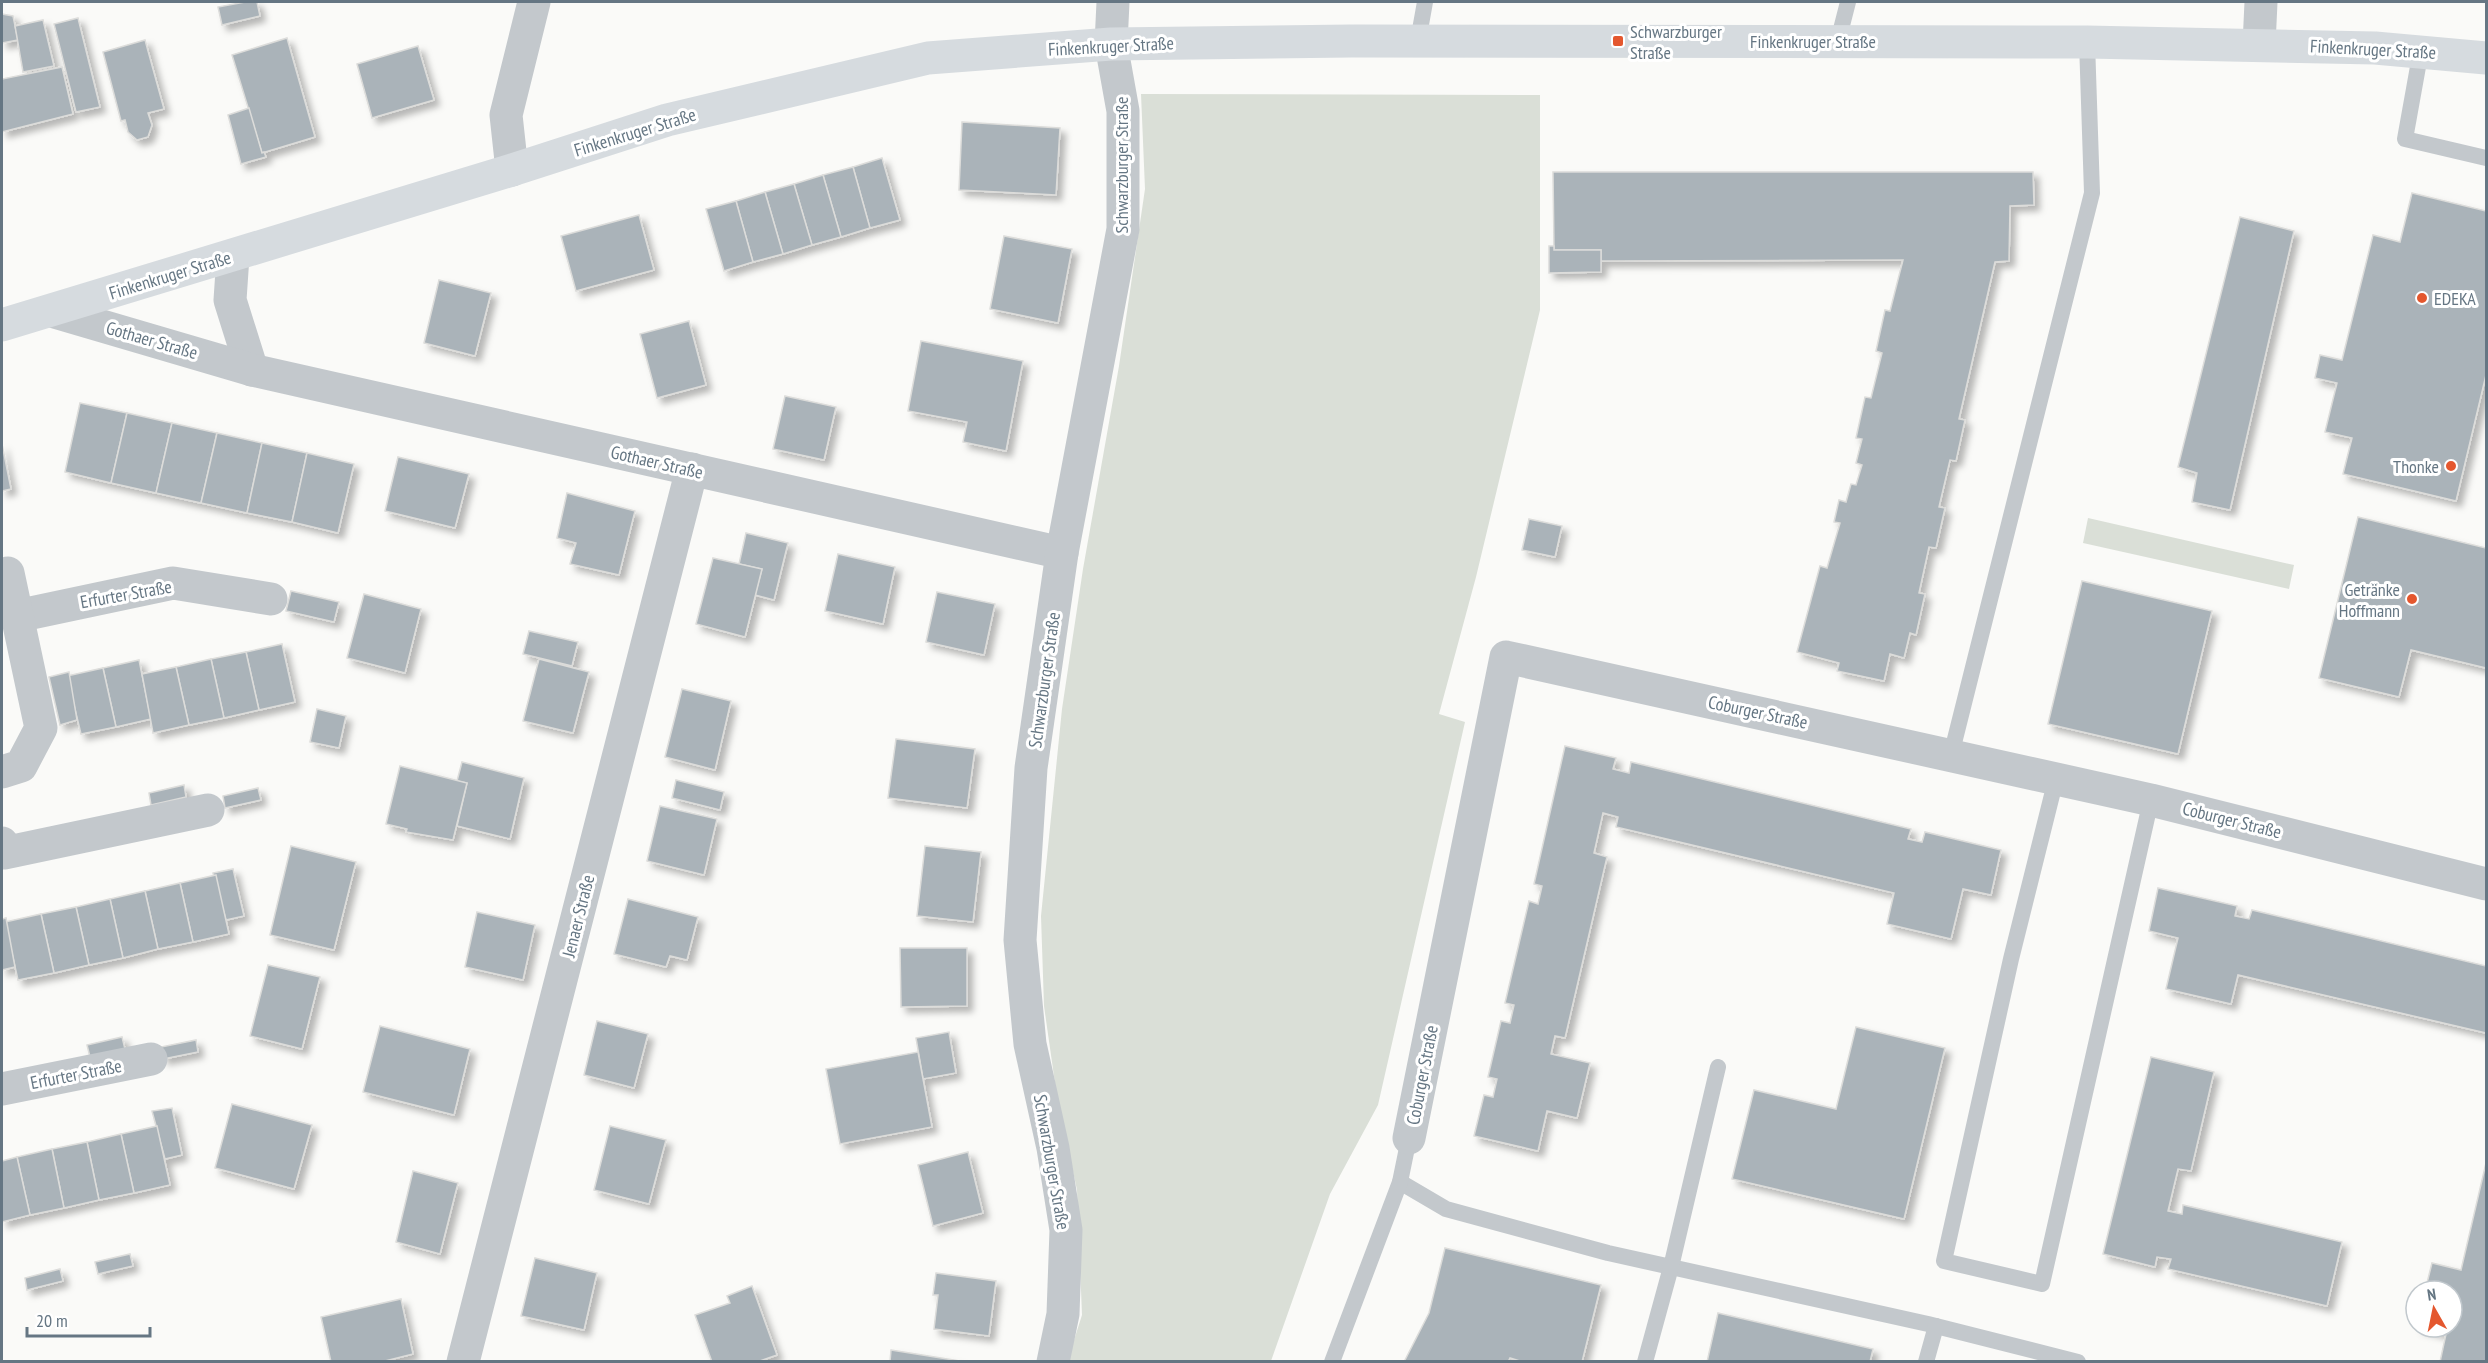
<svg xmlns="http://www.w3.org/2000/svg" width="2488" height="1363" font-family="'PT Sans Narrow',sans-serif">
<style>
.green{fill:#dadfd7}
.building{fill:#aab3b9;stroke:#dcdcda;stroke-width:1.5;filter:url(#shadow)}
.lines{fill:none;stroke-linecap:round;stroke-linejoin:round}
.lane{stroke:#c3c8cc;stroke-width:16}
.street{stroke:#c3c8cc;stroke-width:33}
.secondary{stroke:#d6dbdf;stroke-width:33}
.poi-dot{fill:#e4572e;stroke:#fff;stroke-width:2}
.labels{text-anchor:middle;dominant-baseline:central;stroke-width:6;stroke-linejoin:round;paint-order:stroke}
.poi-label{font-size:18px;fill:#657683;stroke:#fff;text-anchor:start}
.street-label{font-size:18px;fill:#657683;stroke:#fff}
</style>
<defs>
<filter id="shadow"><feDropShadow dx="5.5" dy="5.5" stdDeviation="3" flood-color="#0004"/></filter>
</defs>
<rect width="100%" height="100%" fill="#fafaf8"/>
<g class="green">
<polygon points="1141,94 1540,95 1540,310 1476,577 1439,714 1465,722 1378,1105 1330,1194 1271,1361 1067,1362 1082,1315 1077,1190 1057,1097 1044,1006 1041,916 1062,709 1083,569 1119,366 1145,189"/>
<polygon points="2088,518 2294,565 2289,589 2083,543"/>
</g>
<g class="building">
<polygon points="245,2 257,2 260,16 222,25 218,7"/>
<polygon points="2,14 13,16 18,40 2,43"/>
<polygon points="78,18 100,107 76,112 54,24"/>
<polygon points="43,20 54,66 23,72 15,26"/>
<polygon points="287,38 315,137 262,153 232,55"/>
<polygon points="145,40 164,109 148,113 152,125 148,137 137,140 128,132 125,120 121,121 103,52"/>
<polygon points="418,46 434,100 372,118 357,64"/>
<polygon points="62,67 73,114 2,132 2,79"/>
<polygon points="249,108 262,153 264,152 266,157 241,164 228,115"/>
<polygon points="962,122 1060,128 1056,195 959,190"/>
<polygon points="882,158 900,220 870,228 853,167"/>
<polygon points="853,167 870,228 841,237 823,175"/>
<polygon points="1553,172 2033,172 2034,205 2010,206 2009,261 1995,262 1959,419 1965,420 1956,461 1950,460 1939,507 1945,508 1936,548 1929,547 1919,593 1925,594 1916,635 1910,633 1904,658 1890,654 1884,681 1837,671 1839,663 1797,652 1820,566 1827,568 1840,523 1834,522 1839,500 1846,502 1851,484 1856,485 1862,465 1856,463 1862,439 1856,438 1865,397 1871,398 1882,353 1876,351 1885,310 1890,311 1903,260 1601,261 1601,250 1554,250"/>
<polygon points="823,175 841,237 812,245 794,184"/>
<polygon points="794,184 812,245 783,254 765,192"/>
<polygon points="765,192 783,254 753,262 736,201"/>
<polygon points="2412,193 2486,211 2486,375 2456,501 2343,474 2352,438 2325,432 2337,383 2315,378 2320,355 2342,360 2373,235 2400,242"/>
<polygon points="736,201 753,262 724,271 706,209"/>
<polygon points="639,215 654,270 576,291 561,236"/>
<polygon points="2240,217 2294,231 2230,510 2192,502 2197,473 2178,467"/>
<polygon points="1004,236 1072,249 1058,323 990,309"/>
<polygon points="1549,246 1554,246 1554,250 1601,250 1601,272 1549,273"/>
<polygon points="439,280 491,293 475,356 424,343"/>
<polygon points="689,321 706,385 657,398 640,334"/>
<polygon points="921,341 1023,361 1006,451 963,442 967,422 908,411"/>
<polygon points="785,396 836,407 824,460 773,449"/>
<polygon points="80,403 127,413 111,483 65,472"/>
<polygon points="127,413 172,423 156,493 111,483"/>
<polygon points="172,423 217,433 201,503 156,493"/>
<polygon points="217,433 262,443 247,513 201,503"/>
<polygon points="262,443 307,453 292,522 247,513"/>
<polygon points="2,444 11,489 2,491"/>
<polygon points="307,453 354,464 338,533 292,522"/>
<polygon points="398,457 469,474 455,528 385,511"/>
<polygon points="567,493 635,511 619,575 570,564 576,543 557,538"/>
<polygon points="2358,517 2486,548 2486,668 2411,650 2399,697 2319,678"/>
<polygon points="1529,519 1562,526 1555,557 1522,550"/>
<polygon points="746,533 788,543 774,600 755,595 762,569 739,564"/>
<polygon points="838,554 895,567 883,624 825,611"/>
<polygon points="713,558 762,569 745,637 696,624"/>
<polygon points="2082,581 2212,611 2178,754 2048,724"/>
<polygon points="291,591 339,602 334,622 286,611"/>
<polygon points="937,592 995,604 984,655 926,642"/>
<polygon points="364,594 421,609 405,673 347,658"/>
<polygon points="529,631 578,642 572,666 523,654"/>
<polygon points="282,644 295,702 259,710 246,652"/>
<polygon points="246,652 259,710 224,718 211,659"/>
<polygon points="211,659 224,718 189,725 176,667"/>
<polygon points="539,659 589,672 573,733 523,721"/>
<polygon points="139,660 151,719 116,727 103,668"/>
<polygon points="176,667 189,725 153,733 142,674"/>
<polygon points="103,668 116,727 81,734 67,676"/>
<polygon points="69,672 77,720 60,725 49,677"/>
<polygon points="682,689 731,701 715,770 665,757"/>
<polygon points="317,709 346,716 339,748 310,742"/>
<polygon points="896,739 975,749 967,808 888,798"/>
<polygon points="1565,746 1616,758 1613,769 1629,773 1631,762 1911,829 1908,839 1922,842 1925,832 2001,850 1991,895 1963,889 1951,939 1887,924 1894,893 1616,827 1618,817 1603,813 1594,853 1607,857 1565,1038 1555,1036 1551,1054 1590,1063 1577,1118 1547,1111 1538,1151 1474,1136 1484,1095 1493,1097 1497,1079 1488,1077 1501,1021 1510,1023 1514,1005 1505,1003 1529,901 1538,904 1542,886 1534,884"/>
<polygon points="462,762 524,778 510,839 457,826 467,783 457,781"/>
<polygon points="400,766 467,783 453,840 406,832 407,829 386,824"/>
<polygon points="676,780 724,792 720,810 672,798"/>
<polygon points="184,785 186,797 151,805 149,793"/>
<polygon points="258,788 261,800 225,808 223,796"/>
<polygon points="660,806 717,819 704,875 647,861"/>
<polygon points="291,846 356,862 334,950 270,935"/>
<polygon points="925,846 981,852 973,922 917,916"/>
<polygon points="233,869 244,916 226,920 213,873"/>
<polygon points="216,875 229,934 193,942 180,883"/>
<polygon points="180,883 193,942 158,949 145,891"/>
<polygon points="2158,888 2237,906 2235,916 2249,919 2252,910 2486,966 2486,1033 2238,975 2231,1004 2166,989 2178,938 2149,931"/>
<polygon points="145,891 158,949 123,958 110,899"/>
<polygon points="110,899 123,958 89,965 76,907"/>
<polygon points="628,899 698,917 687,960 670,956 666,967 614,954"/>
<polygon points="76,907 89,965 54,973 41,914"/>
<polygon points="477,912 535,925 523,980 465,967"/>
<polygon points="41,914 54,973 18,980 5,922"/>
<polygon points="6,918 15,967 2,970 2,919"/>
<polygon points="900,948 967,948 967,1006 901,1007"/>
<polygon points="268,965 320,977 302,1049 250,1036"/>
<polygon points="597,1021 648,1034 634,1088 584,1075"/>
<polygon points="380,1026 470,1049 454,1115 363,1092"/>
<polygon points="1856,1027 1945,1048 1904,1219 1732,1179 1754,1090 1836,1109"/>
<polygon points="949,1032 956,1073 923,1079 916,1038"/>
<polygon points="122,1037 125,1049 90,1057 87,1045"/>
<polygon points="196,1040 198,1052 163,1059 161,1047"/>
<polygon points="918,1052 932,1127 840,1144 826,1069"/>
<polygon points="2151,1057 2214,1072 2191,1171 2178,1169 2168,1211 2182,1214 2183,1205 2342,1242 2327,1306 2168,1269 2171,1259 2157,1257 2155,1267 2103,1254"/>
<polygon points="232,1104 312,1125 294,1189 215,1168"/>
<polygon points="172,1108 182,1155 165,1159 152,1111"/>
<polygon points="157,1126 170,1185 134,1193 121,1134"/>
<polygon points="610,1126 666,1140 649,1204 594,1190"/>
<polygon points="121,1134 134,1193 99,1200 87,1142"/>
<polygon points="87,1142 99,1200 64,1208 52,1149"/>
<polygon points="52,1149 64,1208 30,1215 17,1157"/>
<polygon points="968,1152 983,1213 933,1226 918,1165"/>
<polygon points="17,1157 30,1215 2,1222 2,1161"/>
<polygon points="2486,1163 2486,1362 2440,1362 2446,1334 2416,1327 2452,1327 2452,1291 2425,1291 2432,1263 2461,1270"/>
<polygon points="413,1171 458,1183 440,1254 396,1242"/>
<polygon points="1445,1248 1601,1285 1582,1362 1523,1362 1510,1358 1508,1362 1404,1362 1429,1313"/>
<polygon points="130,1254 133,1266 98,1274 95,1262"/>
<polygon points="535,1258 597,1273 584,1330 521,1316"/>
<polygon points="60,1269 63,1281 27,1290 25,1278"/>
<polygon points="936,1273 996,1281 989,1336 934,1329 938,1295 933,1295"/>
<polygon points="752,1286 777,1355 757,1362 712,1362 695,1315 730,1303 727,1296"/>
<polygon points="401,1299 413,1354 381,1362 331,1362 321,1317"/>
<polygon points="1718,1313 1873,1349 1870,1362 1707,1362"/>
<polygon points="891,1350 960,1361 890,1362"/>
</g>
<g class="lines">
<g class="lane">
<polyline points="1418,41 1425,2"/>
<polyline points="1838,41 1848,2"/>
<polyline points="2421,50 2405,139 2486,158"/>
<polyline points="1951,755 2092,193 2087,42"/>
<polyline points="2056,779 2011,959 1944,1261 2042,1284 2151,800"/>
<polyline points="1400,1182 1446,1209 1608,1253 1928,1324 2078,1362"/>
<polyline points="1332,1362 1400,1182 1409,1138"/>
<polyline points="1645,1362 1671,1267 1718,1067"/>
<polyline points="1926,1362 1936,1326"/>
</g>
<g class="street">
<polyline points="2259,45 2261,2"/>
<polyline points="512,170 506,115 534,2"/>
<polyline points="233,256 230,300 252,370"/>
<polyline points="51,311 252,370 1062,553"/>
<polyline points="17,616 173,583 271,599"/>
<polyline points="2,772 21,766 41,728 8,573"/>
<polyline points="2,843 4,853 208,810"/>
<polyline points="2,1089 151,1059"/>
<polyline points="1409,1138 1506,657 2151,800 2486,884"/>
<polyline points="463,1362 692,469"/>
<polyline points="1053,1362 1063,1314 1066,1230 1053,1148 1030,1044 1020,940 1031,768 1062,553 1123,229 1123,111 1111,44 1113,2"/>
</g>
<polyline class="secondary" points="2,325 512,170 667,120 928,58 1111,44 1351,41 2087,42 2375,48 2486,58"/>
</g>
<g class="poi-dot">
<rect x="1612" y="35" width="12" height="12" rx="3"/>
<circle cx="2422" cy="298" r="6"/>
<circle cx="2451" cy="466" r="6"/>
<circle cx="2412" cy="599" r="6"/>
</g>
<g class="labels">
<g class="poi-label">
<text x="1630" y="31">Schwarzburger<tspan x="1630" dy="21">Straße</tspan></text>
<text x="2434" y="298">EDEKA</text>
<text x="2439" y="466" text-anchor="end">Thonke</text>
<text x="2400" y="589" text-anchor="end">Getränke<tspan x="2400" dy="21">Hoffmann</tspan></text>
</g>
<g class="street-label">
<text x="1813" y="41">Finkenkruger Straße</text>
<text transform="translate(1111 46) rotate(-3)">Finkenkruger Straße</text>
<text transform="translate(2373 49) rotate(3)">Finkenkruger Straße</text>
<text transform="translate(635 132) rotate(-17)">Finkenkruger Straße</text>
<text transform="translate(1121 165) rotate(-90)">Schwarzburger Straße</text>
<text transform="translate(170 275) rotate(-17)">Finkenkruger Straße</text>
<text transform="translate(152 340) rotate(16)">Gothaer Straße</text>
<text transform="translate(657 462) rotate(13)">Gothaer Straße</text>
<text transform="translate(126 594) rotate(-10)">Erfurter Straße</text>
<text transform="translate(1044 680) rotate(-82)">Schwarzburger Straße</text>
<text transform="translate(1758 712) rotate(12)">Coburger Straße</text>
<text transform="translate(2232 820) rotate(14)">Coburger Straße</text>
<text transform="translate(578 916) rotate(-76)">Jenaer Straße</text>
<text transform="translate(76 1074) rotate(-11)">Erfurter Straße</text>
<text transform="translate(1422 1075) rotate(-79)">Coburger Straße</text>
<text transform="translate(1052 1162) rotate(80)">Schwarzburger Straße</text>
</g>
</g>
<rect width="2488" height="1363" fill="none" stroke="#657683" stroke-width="6"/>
<g transform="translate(2434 1309) rotate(351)"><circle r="28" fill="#ffffff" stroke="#c1c8cd" stroke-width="1.5"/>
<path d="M0-4.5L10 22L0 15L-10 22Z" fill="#e4572e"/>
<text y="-9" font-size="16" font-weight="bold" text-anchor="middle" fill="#657683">N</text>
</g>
<path d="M27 1327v9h123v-9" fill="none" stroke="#657683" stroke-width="3"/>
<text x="36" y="1327" font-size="18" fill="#657683" stroke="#ffffff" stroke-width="4.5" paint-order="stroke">20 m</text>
</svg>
